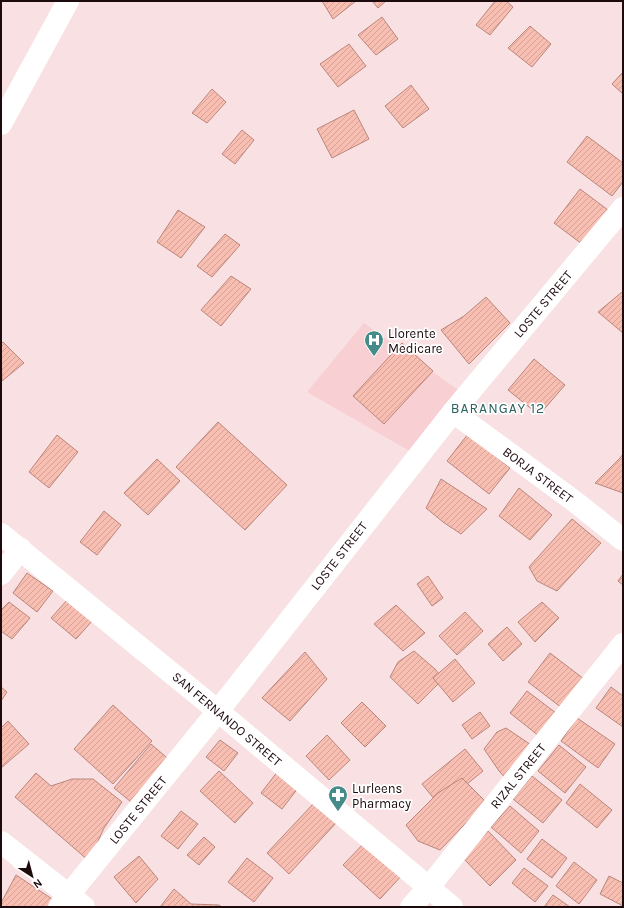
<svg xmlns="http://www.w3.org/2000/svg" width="624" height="908" font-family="Karla,sans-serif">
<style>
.built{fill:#f8cfd2}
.building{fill:url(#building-hatch);stroke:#ba867b}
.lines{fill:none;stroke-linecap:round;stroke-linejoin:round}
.minor{stroke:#fff;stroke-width:22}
.labels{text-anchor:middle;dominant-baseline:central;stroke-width:3.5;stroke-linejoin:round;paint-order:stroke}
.street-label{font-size:13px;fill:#1d0a0d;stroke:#fff}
.poi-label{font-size:13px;fill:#1d0a0d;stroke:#fff;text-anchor:start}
.neighbourhood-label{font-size:14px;letter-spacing:1px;fill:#296261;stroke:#fff}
</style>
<defs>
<pattern id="building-hatch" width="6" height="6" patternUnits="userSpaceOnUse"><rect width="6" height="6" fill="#f9beb2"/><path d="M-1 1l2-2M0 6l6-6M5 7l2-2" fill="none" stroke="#d5a298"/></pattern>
</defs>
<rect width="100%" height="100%" fill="#f9e1e3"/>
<polygon class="built" points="364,323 461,392 413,453 307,392"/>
<g class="building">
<polygon points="322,1 356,1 333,19"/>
<polygon points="372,1 386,1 378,8"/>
<polygon points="495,1 506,1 513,7 490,35 476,25"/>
<polygon points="382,17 398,39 376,55 358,35"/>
<polygon points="530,26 551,44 532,67 508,48"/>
<polygon points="349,44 366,66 338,87 320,64"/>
<polygon points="623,72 623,94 612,84"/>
<polygon points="411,85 429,109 403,128 385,106"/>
<polygon points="212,89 226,102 207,123 192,113"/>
<polygon points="354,110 369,139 332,158 317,129"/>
<polygon points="242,130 254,140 235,164 222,154"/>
<polygon points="587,136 623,163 623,182 612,196 567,162"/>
<polygon points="580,189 608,210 582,244 554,223"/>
<polygon points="178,210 205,227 181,258 157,242"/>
<polygon points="225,234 240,245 212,277 197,266"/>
<polygon points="231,276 251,289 221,326 201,310"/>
<polygon points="622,292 623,293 623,333 598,312"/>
<polygon points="486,297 510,323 469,364 441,330 464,316"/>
<polygon points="3,342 24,363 2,381 1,344"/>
<polygon points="402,343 433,371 384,424 353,396"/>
<polygon points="534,359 565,385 539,415 508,390"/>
<polygon points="218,422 287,485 245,530 176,467"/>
<polygon points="468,434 510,468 489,494 447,461"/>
<polygon points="57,435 78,452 49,488 29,472"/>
<polygon points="623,454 623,493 595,483 620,458"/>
<polygon points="157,459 180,481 148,515 124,493"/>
<polygon points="441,479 487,509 461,534 443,522 426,508"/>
<polygon points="519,488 552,515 530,540 499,516"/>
<polygon points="104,511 121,525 97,555 80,542"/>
<polygon points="572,519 601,543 557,591 537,581 529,567"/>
<polygon points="27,573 53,591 37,612 13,593"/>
<polygon points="623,574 623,585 618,581"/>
<polygon points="428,576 443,598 432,606 417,584"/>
<polygon points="68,599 93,620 76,639 51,618"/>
<polygon points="9,602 30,618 12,639 1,631 1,610"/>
<polygon points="542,602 559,618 535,642 518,622"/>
<polygon points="396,605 425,633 403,651 374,624"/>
<polygon points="465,612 483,631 457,655 439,636"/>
<polygon points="507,627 522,644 503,661 488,644"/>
<polygon points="414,651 435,669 443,679 418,704 390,677 398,662"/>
<polygon points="305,652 327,679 290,721 262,698"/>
<polygon points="550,653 584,679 562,708 528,682"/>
<polygon points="455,659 475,683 453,702 433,678"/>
<polygon points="1,687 7,692 1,701"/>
<polygon points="611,687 623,696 623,727 596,708"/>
<polygon points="527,691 556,713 539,736 510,713"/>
<polygon points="362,702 386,726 365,747 341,723"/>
<polygon points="113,705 152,741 113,784 74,749"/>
<polygon points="480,712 490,726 472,739 462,725"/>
<polygon points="577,718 615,744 598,768 561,741"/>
<polygon points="8,721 29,744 1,768 1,728"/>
<polygon points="506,728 537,749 510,783 499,771 484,749 497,732"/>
<polygon points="327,735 350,760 329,780 306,756"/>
<polygon points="220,740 238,753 224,771 206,757"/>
<polygon points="151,744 173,763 136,806 114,788"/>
<polygon points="559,745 586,767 565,793 538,771"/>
<polygon points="465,749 483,771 440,806 422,784"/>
<polygon points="281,767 302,783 282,809 261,793"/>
<polygon points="219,771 253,803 235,823 200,791"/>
<polygon points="36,773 51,786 72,779 93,779 122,802 104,828 89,861 15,797"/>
<polygon points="532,776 562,800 543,823 513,799"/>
<polygon points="462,778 486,802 440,850 418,841 406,825 438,793"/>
<polygon points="580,784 612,810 597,828 566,803"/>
<polygon points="314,803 336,823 289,874 267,853"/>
<polygon points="510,806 539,831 521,853 491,827"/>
<polygon points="181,811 198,824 178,849 161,836"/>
<polygon points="488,831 516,860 490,886 462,857"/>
<polygon points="204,837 215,847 199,865 187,855"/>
<polygon points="368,839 404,873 380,899 343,865"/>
<polygon points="542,839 567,858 552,878 527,859"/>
<polygon points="139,856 158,879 136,903 114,877"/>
<polygon points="247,858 273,878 254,902 228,882"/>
<polygon points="574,862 597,880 579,904 556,886"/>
<polygon points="524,868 548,886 535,902 512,883"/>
<polygon points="16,875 55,901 50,907 1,907 1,903"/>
<polygon points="609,876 623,883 623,906 600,894"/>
<polygon points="174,889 191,904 219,905 222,907 160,907"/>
<polygon points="553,895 570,907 544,907"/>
</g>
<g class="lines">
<g class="minor">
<polyline points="1,124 68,1"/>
<polyline points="453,412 574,501 623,540"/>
<polyline points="1,534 218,711 452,907"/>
<polyline points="1,574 21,549"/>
<polyline points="1,842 84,907"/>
<polyline points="59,907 218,711 453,412 623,208"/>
<polyline points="411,907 429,887 623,644"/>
</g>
</g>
<defs>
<g id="hospital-pin" transform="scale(1)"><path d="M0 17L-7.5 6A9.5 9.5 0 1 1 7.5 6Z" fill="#448b89" stroke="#fff"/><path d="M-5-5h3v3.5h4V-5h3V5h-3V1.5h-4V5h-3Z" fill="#fff"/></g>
<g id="pharmacy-pin" transform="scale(1)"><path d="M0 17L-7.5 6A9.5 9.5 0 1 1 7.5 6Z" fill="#448b89" stroke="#fff"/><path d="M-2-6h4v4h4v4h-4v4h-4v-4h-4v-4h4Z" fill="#fff"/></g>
</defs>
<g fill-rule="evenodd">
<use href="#hospital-pin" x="374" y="340"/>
<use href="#pharmacy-pin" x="338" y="795"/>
</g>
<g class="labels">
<g class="street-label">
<text transform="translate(543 304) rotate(-50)">LOSTE STREET</text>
<text transform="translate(538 475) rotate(37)">BORJA STREET</text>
<text transform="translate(339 556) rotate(-52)">LOSTE STREET</text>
<text transform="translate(227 719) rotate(40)">SAN FERNANDO STREET</text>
<text transform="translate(518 776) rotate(-51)">RIZAL STREET</text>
<text transform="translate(138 810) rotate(-51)">LOSTE STREET</text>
</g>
<g class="poi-label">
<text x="388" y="333">Llorente<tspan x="388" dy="15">Medicare</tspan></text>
<text x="352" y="788">Lurleens<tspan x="352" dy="15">Pharmacy</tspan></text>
</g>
<g class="neighbourhood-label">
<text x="498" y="408">BARANGAY 12</text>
</g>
</g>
<rect width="624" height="908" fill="none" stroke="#1d0a0d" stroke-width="4"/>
<g transform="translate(32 876) rotate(144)" stroke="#ffffff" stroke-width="3" paint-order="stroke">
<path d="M0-3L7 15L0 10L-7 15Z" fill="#1d0a0d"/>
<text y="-6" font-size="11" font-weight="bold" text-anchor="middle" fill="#1d0a0d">N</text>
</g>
</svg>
